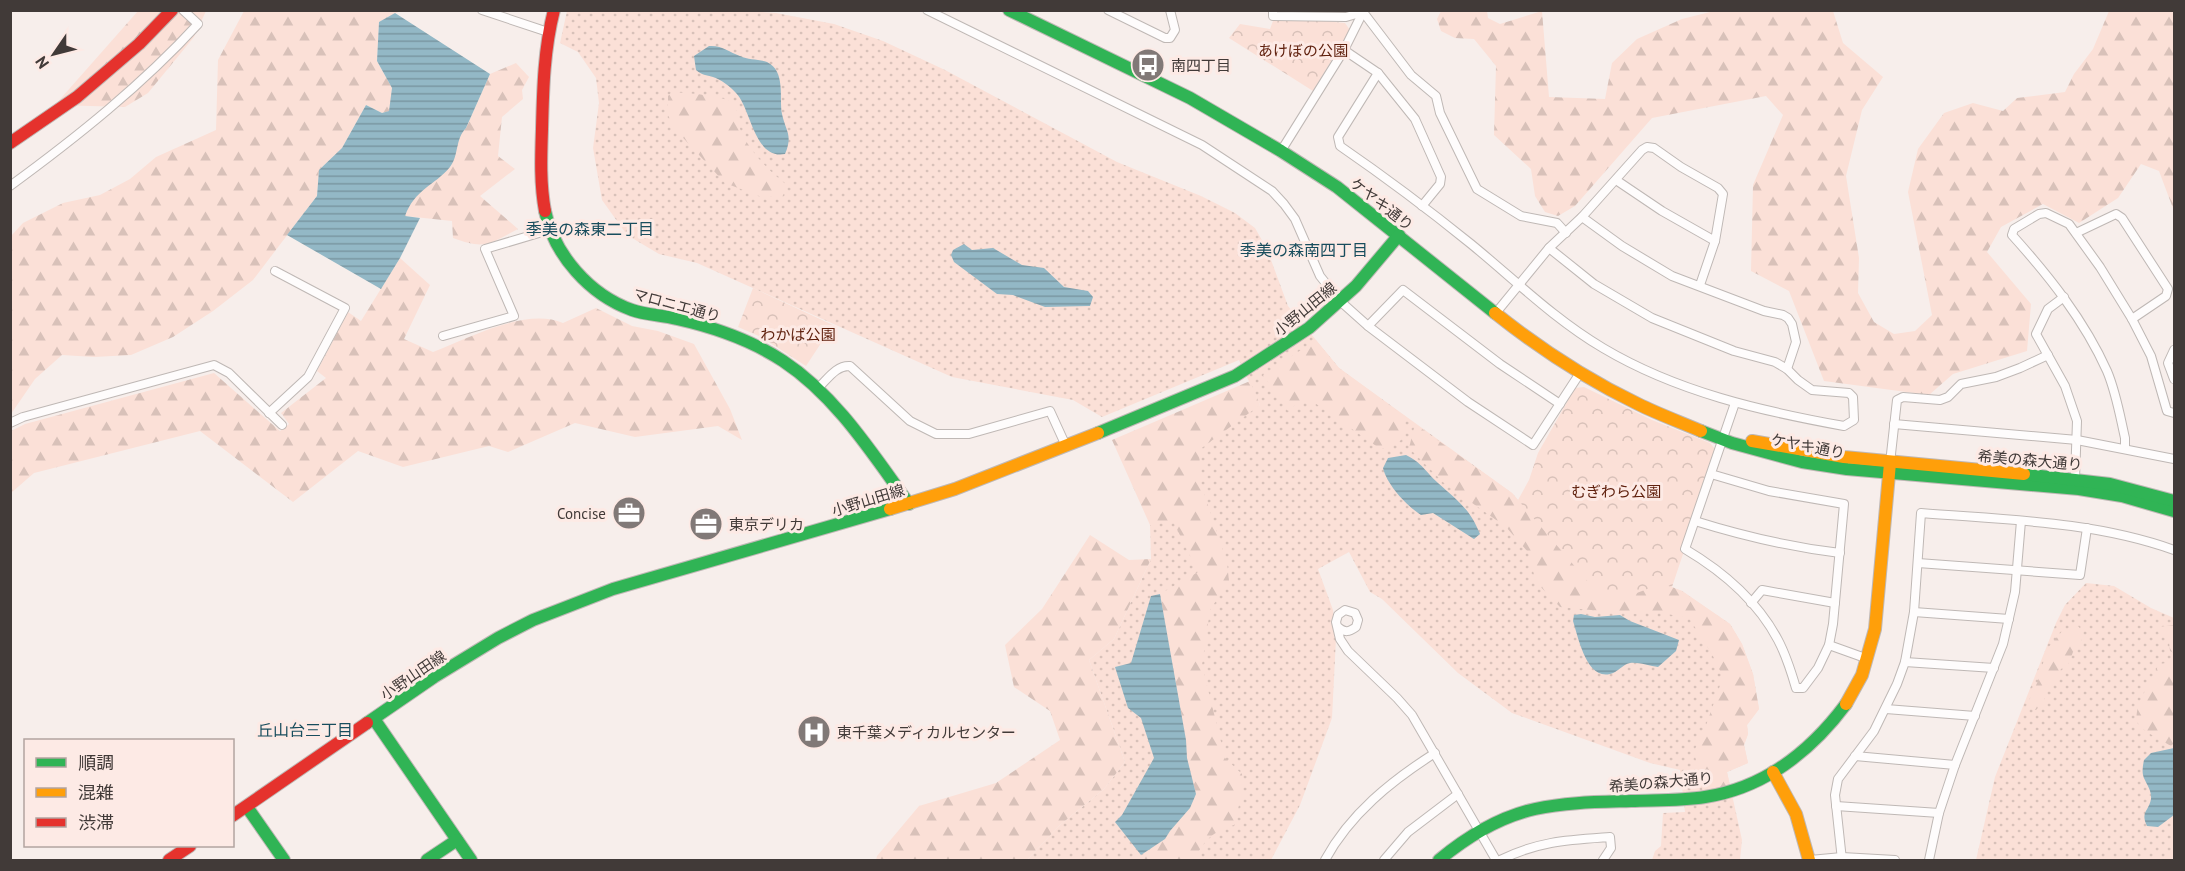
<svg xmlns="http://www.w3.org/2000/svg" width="2185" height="871" font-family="'PT Sans','Noto Sans JP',sans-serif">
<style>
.grass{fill:url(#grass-dots)}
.forest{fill:url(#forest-firs)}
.park{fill:url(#park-crowns)}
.water{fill:url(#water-rules)}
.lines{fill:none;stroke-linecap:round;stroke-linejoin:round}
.street-casing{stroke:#bfb8b5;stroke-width:10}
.fast-casing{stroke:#bfb8b5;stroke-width:14}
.slow-casing{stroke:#bfb8b5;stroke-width:14}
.jam-casing{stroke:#bfb8b5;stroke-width:14}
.street{stroke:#fefcfc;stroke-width:8}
.fast{stroke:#30b455;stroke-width:12}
.slow{stroke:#ff9f0a;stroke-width:12}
.jam{stroke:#e5322d;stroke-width:12}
.labels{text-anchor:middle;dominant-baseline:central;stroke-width:6;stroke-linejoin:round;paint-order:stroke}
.park-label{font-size:15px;fill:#60210e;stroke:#fdeae5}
.poi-label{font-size:15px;fill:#413a38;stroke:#fdeae5;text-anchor:start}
.street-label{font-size:15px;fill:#413a38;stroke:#fdeae5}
.neighbourhood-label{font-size:16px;fill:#194d5d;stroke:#fdeae5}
</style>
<defs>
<pattern id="grass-dots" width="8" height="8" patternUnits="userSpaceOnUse" patternTransform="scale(1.5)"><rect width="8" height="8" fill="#fbe0d7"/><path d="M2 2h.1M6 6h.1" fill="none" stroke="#d8c1b9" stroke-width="1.8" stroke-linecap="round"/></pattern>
<pattern id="forest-firs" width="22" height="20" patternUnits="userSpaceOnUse" patternTransform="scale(1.5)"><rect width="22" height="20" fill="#fbe0d7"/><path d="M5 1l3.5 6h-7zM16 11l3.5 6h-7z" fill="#d8c1b9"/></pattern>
<pattern id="park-crowns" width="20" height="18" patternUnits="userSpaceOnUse" patternTransform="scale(1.5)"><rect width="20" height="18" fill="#fbe0d7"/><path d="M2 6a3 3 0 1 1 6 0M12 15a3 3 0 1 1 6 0" fill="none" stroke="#d8c1b9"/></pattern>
<pattern id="water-rules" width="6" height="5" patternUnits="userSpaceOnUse" patternTransform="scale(1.5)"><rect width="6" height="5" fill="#93b8c6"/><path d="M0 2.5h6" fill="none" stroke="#7a97a2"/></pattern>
</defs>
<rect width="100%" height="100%" fill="#f7eeeb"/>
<g class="grass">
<polygon points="567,11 751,11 776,13 834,24 883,41 945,70 1117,162 1201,196 1235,213 1255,228 1267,249 1288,306 1339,368 1512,493 1607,604 1661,584 1682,591 1730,624 1742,644 1753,674 1759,709 1747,725 1748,734 1744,745 1748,763 1727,772 1742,840 1740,860 1652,860 1655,851 1661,846 1663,813 1685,812 1680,770 1650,763 1512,713 1458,673 1382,599 1370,592 1349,552 1318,569 1333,610 1336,638 1332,718 1300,805 1271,860 1027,860 1060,825 1104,789 1125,762 1089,660 1114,639 1151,559 1150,525 1188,503 1160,447 1260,405 1239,360 1102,417 1073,400 952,377 697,263 659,254 627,235 602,200 593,148 599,103 596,78 578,52 560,43"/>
<polygon points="2086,583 2114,586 2151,608 2174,618 2174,860 1976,860 1995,777 2056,623 2065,605"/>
</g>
<g class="forest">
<polygon points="1718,10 1833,11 1843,43 1883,77 1862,110 1846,176 1859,258 1858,293 1874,322 1894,334 1915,331 1932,315 1908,192 1918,149 1944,113 1973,103 2003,111 2017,98 2065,92 2074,74 2093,49 2109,11 2174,11 2174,211 2159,171 2141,164 2118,198 2079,223 2043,204 2001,227 1987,252 2031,304 2027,351 1953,374 1929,395 1824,381 1789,291 1751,271 1753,185 1783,115 1766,96 1652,118 1575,206 1558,216 1545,212 1535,196 1531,169 1494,135 1496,66 1474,39 1455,38 1441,31 1437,19 1441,11 1487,11 1488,18 1500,24 1542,11 1549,97 1605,99 1612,63 1637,39 1682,19"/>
<polygon points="138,11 206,11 194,37 148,93 125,107 55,105"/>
<polygon points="244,11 400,11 379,22 377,61 392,88 390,111 382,113 366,105 342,148 319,170 317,196 253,280 213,311 173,337 131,355 94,357 62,355 35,379 11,414 11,236 23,223 63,203 100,195 130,179 156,157 216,130 218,60"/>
<path d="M516 63 529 77 522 90 523 99 502 117 498 156 515 169 480 196 518 229C489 244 485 250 453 238L452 221 405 216 409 205 422 189 451 166 460 133 466 128 490 74Z"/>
<path d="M672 92C685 93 723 95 732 103 741 112 737 124 742 134 753 155 769 171 788 186L782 197 759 196 725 183 674 128 668 115V96Z"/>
<path d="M400 258 430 285 404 339 433 352C469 338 526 307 563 323L596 308 632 326 658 331 694 344 730 409 742 440 718 426 635 437 575 423 508 452 489 446 403 467 358 451 293 502 200 431 34 473 11 493V431L25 424 214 373 280 431 289 424 281 413 326 378 317 371 348 312 361 321Z"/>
<polygon points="1316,340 1339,368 1406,417 1401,440 1390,448 1379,448 1312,401 1298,403 1288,411 1263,375"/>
<path d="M1250 381 1260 405 1199 450 1201 484 1227 563 1229 581 1210 610 1202 665 1225 758 1242 774 1243 789 1234 825C1211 833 1205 839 1194 860H1135L1165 839 1196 794 1187 758 1186 740 1160 594 1198 572 1173 521 1150 525 1112 440Z"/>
<polygon points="1415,424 1512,493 1518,500 1672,561 1672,587 1682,591 1730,624 1742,644 1753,674 1759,709 1747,725 1748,734 1744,745 1748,763 1727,772 1730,786 1703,792 1694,751 1704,731 1723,677 1712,654 1689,618 1656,612 1632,614 1560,607 1536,582 1528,552 1506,527 1444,483 1409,448"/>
<polygon points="1090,535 1129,560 1151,559 1114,639 1089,660 1125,762 1104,789 1060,825 1027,860 876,860 877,856 919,806 996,783 1060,740 1050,711 1014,687 1005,645 1042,609"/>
<polygon points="2173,625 2174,653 2170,651 2169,642 2158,632 2159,627"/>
<polygon points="2078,626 2082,631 2081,645 2073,652 2068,665 2061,669 2053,685 2047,685 2042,692 2045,700 2036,710 2026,707 2038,681 2047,649 2063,630"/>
<path d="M2174 662V743L2171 746C2163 741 2144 732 2139 725 2129 711 2153 679 2159 664Z"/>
</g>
<g class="park">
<polygon points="1315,20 1345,23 1350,30 1313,91 1229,38 1240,24 1270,29 1273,21"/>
<polygon points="753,288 833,325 806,366 761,337 738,327"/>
<polygon points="1584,387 1652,420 1710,443 1715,449 1681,549 1684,551 1672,587 1661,584 1607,604 1518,500 1529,480 1538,453 1575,388"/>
</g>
<g class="water">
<path d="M395 13 490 74 466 128C455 139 459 156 450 167 434 186 415 189 405 216L420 218 400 258 381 289 287 235 317 196 319 170 342 148 366 105 382 113 389 111 392 88 377 61 379 22Z"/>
<path d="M709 46C722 45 729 52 740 56 748 60 759 59 767 62 786 71 779 98 782 114 786 132 793 135 785 154 754 160 751 108 736 93 731 87 720 79 713 77 706 75 702 75 696 70L694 56Z"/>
<polygon points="964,244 972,250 993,248 1022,265 1044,268 1064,287 1088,291 1093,297 1090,306 1045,307 1013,295 997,294 954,262 951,255 953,250"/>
<path d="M1406 455C1422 463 1425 471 1438 483 1458 501 1470 509 1480 534L1474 539 1433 513 1421 515C1407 506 1387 485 1383 468L1388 458Z"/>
<polygon points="1160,594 1186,740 1187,758 1196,794 1190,808 1170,831 1165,839 1141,855 1115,822 1122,815 1154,758 1141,718 1128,708 1115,667 1131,663 1151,596"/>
<path d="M1581 614 1595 617 1620 615 1630 621 1679 640 1676 651 1658 667C1650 666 1638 662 1630 663 1623 664 1617 673 1610 674 1586 680 1578 636 1573 621L1574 615Z"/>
<path d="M2174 748V815L2158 827 2147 826C2140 812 2149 811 2151 799 2152 789 2145 783 2143 775 2142 770 2143 765 2144 760L2151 753Z"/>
</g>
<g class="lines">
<g class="street-casing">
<g id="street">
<polyline points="482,10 548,32"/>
<polyline points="927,10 1202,145 1272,191 1284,204 1295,219 1320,276 1340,301 1368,326 1468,402 1533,445 1580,373"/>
<polyline points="1108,10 1165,38 1170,38 1175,30 1170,10"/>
<polyline points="1273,10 1273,16 1346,17 1363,12 1411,75 1436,96 1440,113 1477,189 1521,216 1557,223 1566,233"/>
<polyline points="1344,50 1378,73 1415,119 1441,177 1440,184 1422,206"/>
<path d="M1378 73 1338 137 1340 146C1385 177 1429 210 1471 244 1515 280 1554 319 1603 348 1677 392 1761 411 1844 426L1854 420 1853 397 1849 393 1812 390 1798 380 1787 369 1775 362 1734 351 1652 318 1594 284 1549 248"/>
<polyline points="1281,151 1344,50 1364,10"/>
<polyline points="1616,180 1662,211 1715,241"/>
<path d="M10 186C77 137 142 85 198 24L183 10"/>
<polyline points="1582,217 1622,246 1672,276 1764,311 1783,315 1788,318 1792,324 1796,342 1787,369"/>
<polyline points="2076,233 2116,214 2122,218 2168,289 2166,296 2132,319"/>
<polyline points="2064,297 2048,309 2036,334 2065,386 2077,421 2075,479"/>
<polyline points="1495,314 1549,248 1582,217 1642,150 1647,147 1654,148 1681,167 1718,188 1723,194 1715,241 1700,285"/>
<polyline points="1368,326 1403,290 1500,364 1560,404"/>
<polyline points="443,336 514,316 485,249 549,230"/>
<polyline points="2174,350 2168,363 2174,379"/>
<path d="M818 388C827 380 836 365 850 366L910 421 936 434H969L1050 411 1066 446"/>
<polyline points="269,413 308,377 345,308 275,271"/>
<polyline points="10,423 23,417 214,365 229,373 282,425"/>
<polyline points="1894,424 2077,440 2174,459"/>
<path d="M2125 448V438C2120 416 2116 392 2107 371 2084 320 2049 276 2012 235L2014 229 2039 214 2046 213 2069 224 2100 267 2132 319 2151 356 2167 411 2174 413"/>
<polyline points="1890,463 1897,400 1903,397 1940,400 1948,397 1961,384 1996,377 2020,368 2048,355"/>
<path d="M1711 474 1769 491 1844 504 1833 624 1829 645 1818 668 1803 688H1796C1791 671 1786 655 1778 640 1758 602 1722 571 1685 549L1735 403"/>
<path d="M1695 521C1743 536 1790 547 1840 553"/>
<polyline points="1918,563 2080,575 2087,528"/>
<polyline points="1751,603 1762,590 1835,603"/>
<polyline points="1914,612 2009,619"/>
<path d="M1338 627C1345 633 1349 632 1356 627L1358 620 1355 613 1345 610 1338 615 1336 622 1340 639 1348 651 1397 698 1412 715 1496 860"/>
<polyline points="1829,645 1868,659"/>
<polyline points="1905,662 1994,668"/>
<polyline points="1886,709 1975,716"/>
<polyline points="1855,756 1955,765"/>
<polyline points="1836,806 1939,813"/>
<path d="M1325 860C1350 814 1391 781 1435 753"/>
<polyline points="1384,860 1408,832 1458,794"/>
<path d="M1500 860C1539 841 1568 840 1610 837L1611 848 1603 860"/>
<polyline points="1810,860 1842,857 1895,860"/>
<path d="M1842 860 1835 795 1838 779 1874 731 1897 684 1905 662 1914 612 1921 513C2006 520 2093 521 2174 550"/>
<polyline points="1929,860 1939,813 1955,765 2003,644 2015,592 2021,521"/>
</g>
</g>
<g class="fast-casing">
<g id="fast">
<polyline points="1009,10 1190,98 1281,151 1337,187 1495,313"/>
<path d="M545 211C554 255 590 295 632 310 646 315 662 315 677 319 713 327 751 340 783 361 836 396 872 453 909 504"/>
<polyline points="1701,431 1732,443 1802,462 1847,469 2079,489 2122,496 2174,511"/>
<polyline points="1098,433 1235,376 1309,328 1356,286 1399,235"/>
<polyline points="2024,474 2110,484 2174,501"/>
<polyline points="374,719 471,860"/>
<polyline points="367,723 434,677 498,638 533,620 613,589 890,509"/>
<polyline points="247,807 284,860"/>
<polyline points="427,860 457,840"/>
<path d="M1439 860C1468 836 1499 817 1535 809 1567 802 1599 802 1631 801 1655 800 1680 801 1705 797 1764 788 1811 751 1846 704"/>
</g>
</g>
<g class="slow-casing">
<g id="slow">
<path d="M1495 313C1539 348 1586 379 1638 404 1658 414 1680 422 1701 431"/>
<polyline points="1752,441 1844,457 2024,474"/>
<polyline points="890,509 955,489 1098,433"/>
<polyline points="1846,704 1862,675 1875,629 1890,463"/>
<polyline points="1773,772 1796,814 1809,860"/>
</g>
</g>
<g class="jam-casing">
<g id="jam">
<polyline points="10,143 77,97 139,44 172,10"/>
<path d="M545 211C540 184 541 157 542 129 543 88 544 49 554 10"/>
<polyline points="232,816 367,723"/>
<polyline points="169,860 190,846"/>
</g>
</g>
<use href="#street" class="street"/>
<use href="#fast" class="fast"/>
<use href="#slow" class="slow"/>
<use href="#jam" class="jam"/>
</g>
<defs>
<g id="bus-disc" transform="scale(1.725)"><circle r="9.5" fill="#817977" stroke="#fdeae5"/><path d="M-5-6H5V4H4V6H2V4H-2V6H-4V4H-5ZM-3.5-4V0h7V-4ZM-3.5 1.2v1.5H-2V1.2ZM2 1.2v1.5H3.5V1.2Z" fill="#fff"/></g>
<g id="office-disc" transform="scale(1.725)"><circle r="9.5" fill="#817977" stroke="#fdeae5"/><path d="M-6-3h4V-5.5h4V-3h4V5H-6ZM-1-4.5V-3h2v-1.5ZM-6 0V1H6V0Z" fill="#fff"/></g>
<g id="hospital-disc" transform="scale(1.725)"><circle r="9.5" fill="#817977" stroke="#fdeae5"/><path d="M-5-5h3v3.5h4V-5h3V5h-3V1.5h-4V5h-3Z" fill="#fff"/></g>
</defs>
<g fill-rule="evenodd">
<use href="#bus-disc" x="1148" y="65"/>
<use href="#office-disc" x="629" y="513"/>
<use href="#office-disc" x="706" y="524"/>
<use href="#hospital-disc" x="814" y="732"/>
</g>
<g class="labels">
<g class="park-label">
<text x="1303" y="50">あけぼの公園</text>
<text x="798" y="334">わかば公園</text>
<text x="1616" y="491">むぎわら公園</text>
</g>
<g class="poi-label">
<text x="1171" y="65">南四丁目</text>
<text x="606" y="513" text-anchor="end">Concise</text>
<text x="729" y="524">東京デリカ</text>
<text x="837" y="732">東千葉メディカルセンター</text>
</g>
<g class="street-label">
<text transform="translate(1382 204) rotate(38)">ケヤキ通り</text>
<text transform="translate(677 305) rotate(15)">マロニエ通り</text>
<text transform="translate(1305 309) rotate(-39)">小野山田線</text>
<text transform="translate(1808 446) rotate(11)">ケヤキ通り</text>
<text transform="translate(2030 460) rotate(5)">希美の森大通り</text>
<text transform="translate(868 500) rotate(-17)">小野山田線</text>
<text transform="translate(413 675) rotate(-34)">小野山田線</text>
<text transform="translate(1661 782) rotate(-5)">希美の森大通り</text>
</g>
<g class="neighbourhood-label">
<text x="590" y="229">季美の森東二丁目</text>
<text x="1304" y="250">季美の森南四丁目</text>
<text x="305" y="730">丘山台三丁目</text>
</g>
</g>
<rect width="2185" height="871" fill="none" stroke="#413a38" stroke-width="24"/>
<rect x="24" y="739" width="210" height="108" fill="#fdeae5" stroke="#b2a4a0" stroke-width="1.5"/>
<rect x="36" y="758" width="30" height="9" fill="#30b455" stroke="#b2a4a0" stroke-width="1.5"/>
<text x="78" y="769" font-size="18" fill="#413a38">順調</text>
<rect x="36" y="788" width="30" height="9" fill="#ff9f0a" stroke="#b2a4a0" stroke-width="1.5"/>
<text x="78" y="799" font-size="18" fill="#413a38">混雑</text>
<rect x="36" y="818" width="30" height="9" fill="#e5322d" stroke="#b2a4a0" stroke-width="1.5"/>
<text x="78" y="829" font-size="18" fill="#413a38">渋滞</text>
<g transform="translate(54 54) rotate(235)" stroke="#fdeae5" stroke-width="4.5" paint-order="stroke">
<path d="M0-4.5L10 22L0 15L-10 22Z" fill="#413a38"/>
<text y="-9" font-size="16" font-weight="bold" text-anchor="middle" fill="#413a38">N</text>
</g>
</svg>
